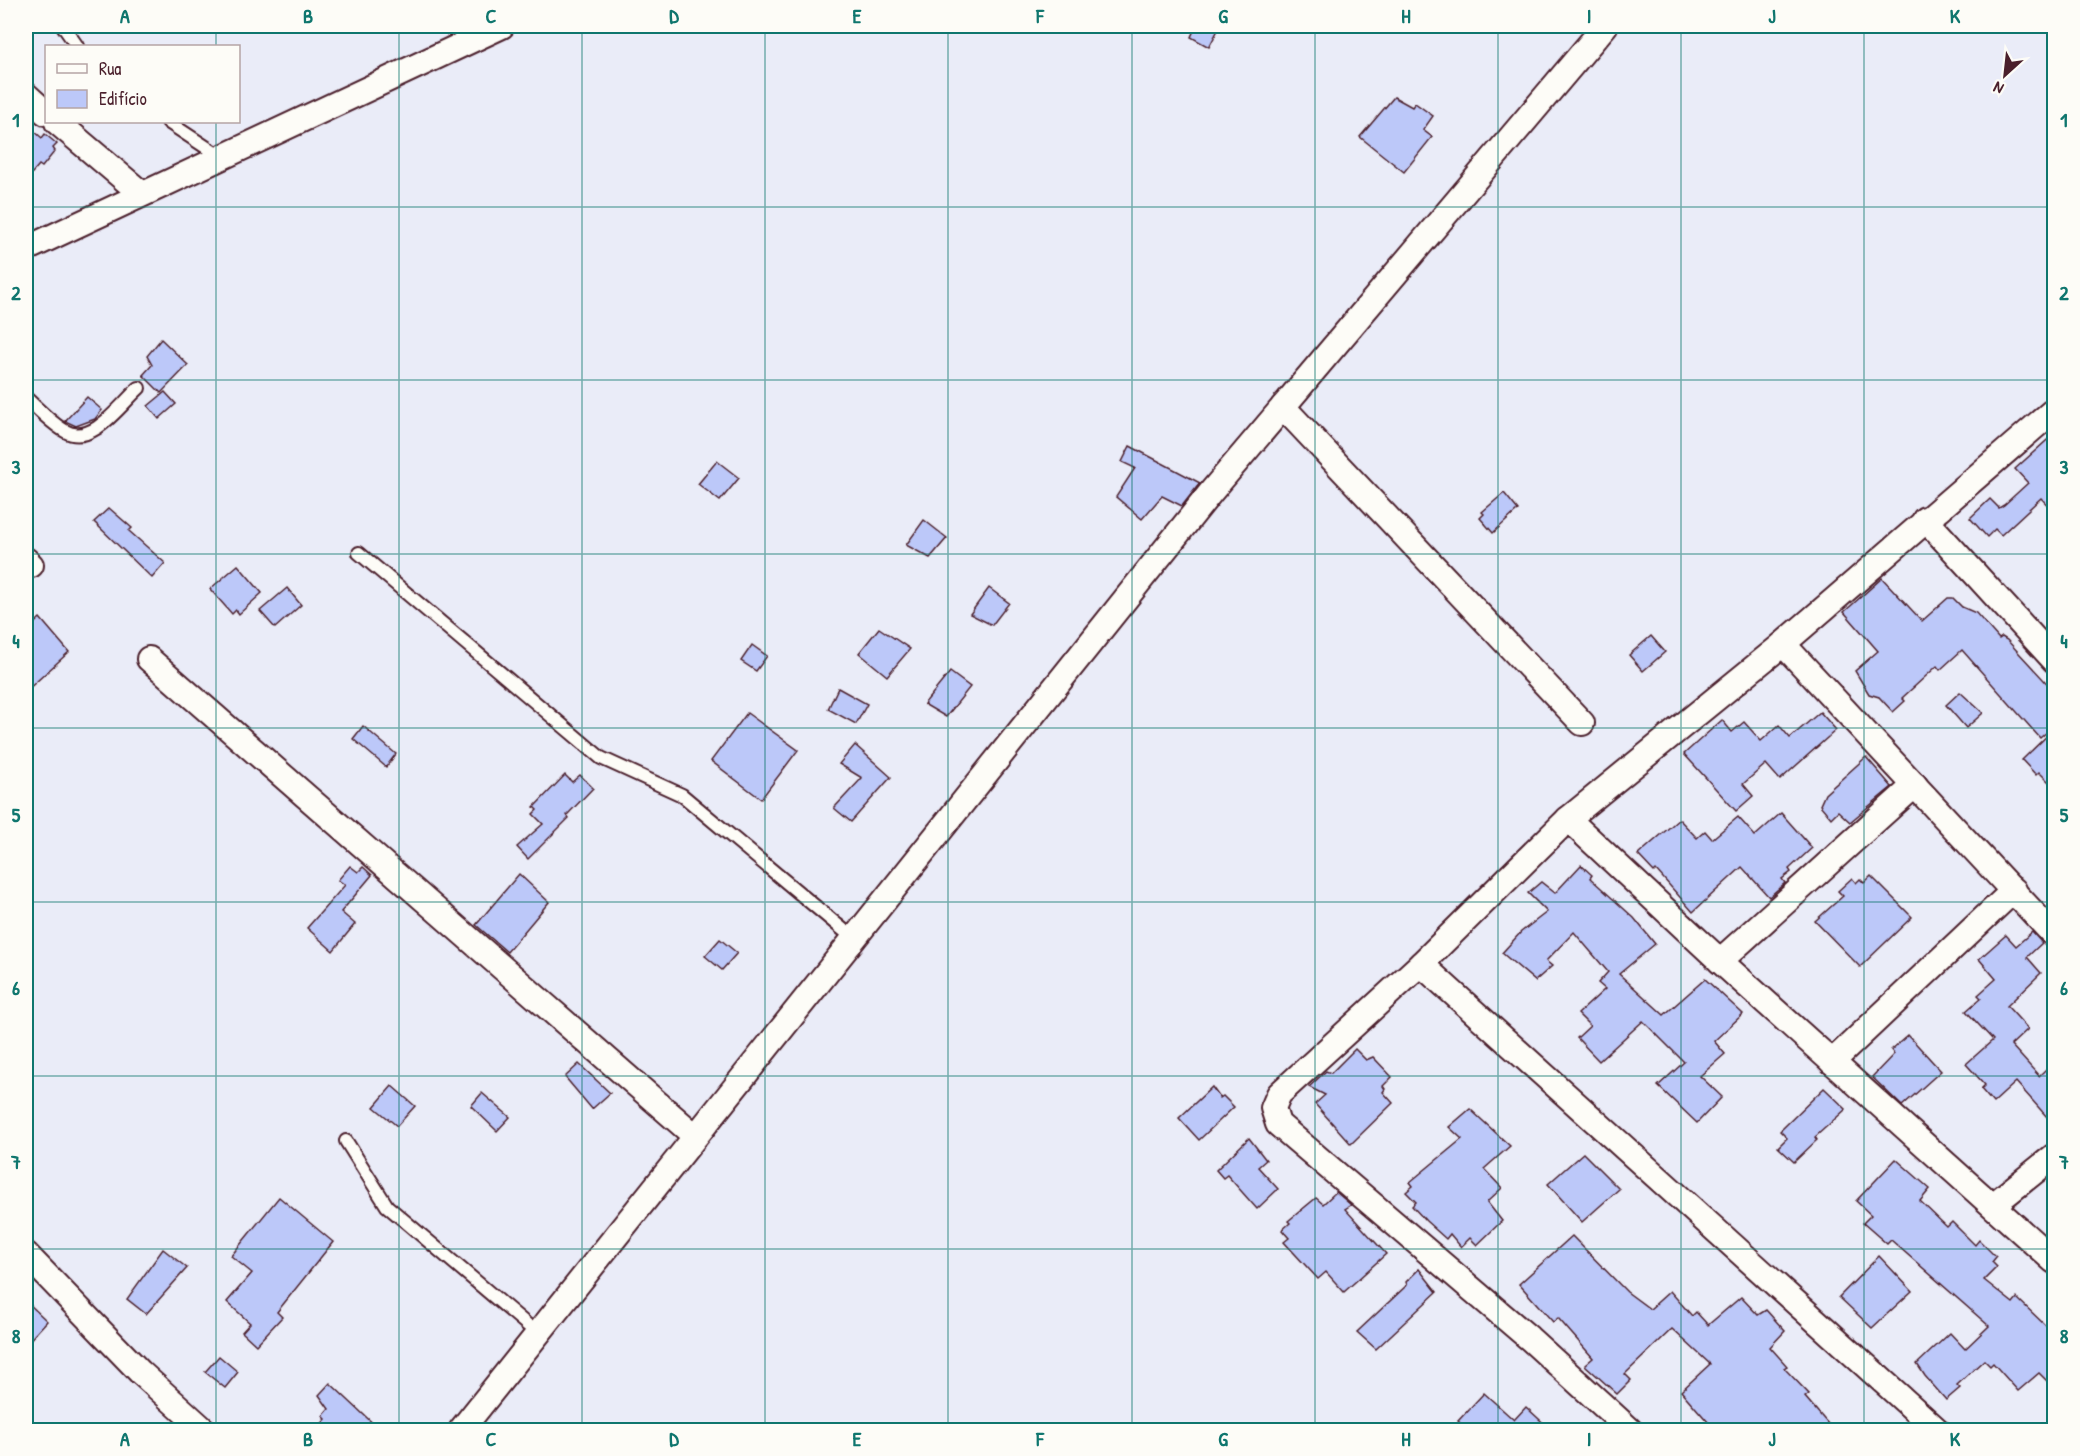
<svg xmlns="http://www.w3.org/2000/svg" width="2080" height="1456" font-family="'Patrick Hand',sans-serif">
<style>
.building{fill:#bcc8f9;stroke:#4a1f2b;stroke-width:1.5}
.lines{fill:none;stroke-linecap:round;stroke-linejoin:round}
.service-casing{stroke:#4a1f2b;stroke-width:16}
.minor-casing{stroke:#4a1f2b;stroke-width:28}
.service{stroke:#fdfcf7;stroke-width:12}
.minor{stroke:#fdfcf7;stroke-width:24}
.grid{fill:none;stroke:#0f766e;stroke-width:1.5;stroke-opacity:0.55}
.neatline{fill:none;stroke:#0f766e;stroke-width:2}
.grid-label{font-size:20px;text-anchor:middle;font-weight:bold;fill:#0f766e}
</style>
<rect width="100%" height="100%" fill="#eaecf8"/>
<filter id="ink" filterUnits="userSpaceOnUse"><feTurbulence type="fractalNoise" baseFrequency=".0167" numOctaves="2"/><feDisplacementMap in="SourceGraphic" scale="12" xChannelSelector="R" yChannelSelector="G"/><feConvolveMatrix kernelMatrix="1 2 1 2 8 2 1 2 1" color-interpolation-filters="sRGB"/></filter>
<g filter="url(#ink)">
<g class="building">
<polygon points="1196,26 1220,26 1209,47 1191,37"/>
<polygon points="1394,97 1412,107 1415,103 1433,116 1423,130 1432,137 1404,172 1360,137"/>
<polygon points="26,124 42,138 45,134 57,144 53,148 55,151 42,167 39,165 26,180"/>
<polygon points="161,339 188,365 161,393 143,375 152,365 147,356"/>
<polygon points="165,392 176,404 159,419 148,406"/>
<polygon points="87,397 102,410 95,419 76,426 65,421"/>
<polygon points="2055,433 2055,513 2041,498 2001,535 1995,529 1987,537 1970,518 1990,499 1999,508 2004,505 2028,483 2015,469"/>
<polygon points="1130,446 1183,474 1200,483 1182,506 1162,496 1142,519 1116,497 1135,468 1122,462"/>
<polygon points="717,461 739,478 720,501 698,484"/>
<polygon points="1504,493 1518,510 1493,533 1480,518 1484,514 1482,512"/>
<polygon points="109,508 132,528 129,531 165,563 152,578 94,522"/>
<polygon points="924,520 947,538 930,558 906,545"/>
<polygon points="238,565 262,593 239,614 236,610 232,614 210,589"/>
<polygon points="1882,578 1922,621 1948,598 1953,598 1962,607 1976,613 1999,639 2002,637 2007,640 2055,692 2055,725 2040,738 1962,650 1940,670 1937,666 1902,698 1905,701 1893,712 1879,697 1869,694 1855,671 1878,651 1844,612"/>
<polygon points="287,588 301,605 275,628 260,611"/>
<polygon points="989,588 1009,603 992,625 970,614"/>
<polygon points="40,618 69,652 26,691 26,631"/>
<polygon points="879,628 910,649 887,676 859,653"/>
<polygon points="1651,636 1665,652 1643,671 1629,655"/>
<polygon points="752,645 767,656 756,671 741,661"/>
<polygon points="950,672 970,687 946,717 924,704"/>
<polygon points="838,688 867,704 856,724 828,709"/>
<polygon points="1960,692 1983,713 1966,728 1946,705"/>
<polygon points="1820,712 1836,730 1780,780 1766,764 1743,784 1753,796 1736,811 1684,754 1722,720 1732,732 1744,722 1761,741 1779,725 1790,738"/>
<polygon points="747,713 798,750 761,799 711,761"/>
<polygon points="363,726 396,754 386,767 353,739"/>
<polygon points="2055,728 2055,788 2039,772 2036,775 2022,760"/>
<polygon points="855,745 891,777 851,822 834,808 862,778 839,764"/>
<polygon points="1866,757 1892,787 1850,822 1838,811 1831,818 1820,805 1825,794"/>
<polygon points="565,775 572,782 580,775 593,788 567,815 569,818 528,859 517,847 543,824 533,814 537,810 534,807"/>
<polygon points="1781,813 1812,848 1789,869 1791,872 1782,879 1785,883 1769,897 1742,867 1693,912 1656,870 1654,872 1638,855 1679,819 1697,838 1705,831 1712,839 1738,817 1755,836"/>
<polygon points="1581,865 1592,875 1590,878 1634,918 1655,944 1619,974 1664,1015 1705,979 1743,1014 1714,1041 1725,1054 1700,1076 1722,1097 1697,1123 1658,1086 1684,1062 1643,1021 1599,1061 1577,1038 1590,1026 1578,1014 1605,989 1598,983 1608,972 1574,932 1546,961 1552,966 1535,981 1502,953 1521,932 1547,912 1528,893 1541,882 1555,893"/>
<polygon points="350,866 358,872 363,867 372,875 341,912 355,924 333,951 307,928 345,885 338,880"/>
<polygon points="519,874 549,902 507,952 476,925"/>
<polygon points="1871,876 1912,917 1860,967 1815,921 1843,896 1838,891 1852,878 1856,883 1860,879 1864,883"/>
<polygon points="2032,932 2042,943 2027,957 2041,973 2007,1006 2028,1029 2011,1045 2039,1076 2046,1069 2055,1079 2055,1126 2016,1082 1993,1103 1981,1089 1985,1085 1966,1064 1993,1040 1966,1011 1981,998 1978,995 1996,979 1979,959 2006,935 2016,946"/>
<polygon points="720,939 737,953 722,970 705,956"/>
<polygon points="1908,1035 1941,1071 1902,1106 1872,1077 1894,1054 1891,1050"/>
<polygon points="1355,1049 1366,1060 1373,1057 1392,1077 1383,1086 1385,1089 1383,1092 1393,1103 1351,1144 1315,1104 1325,1095 1309,1087 1326,1071 1331,1073"/>
<polygon points="579,1064 610,1093 592,1109 565,1077"/>
<polygon points="392,1086 415,1106 397,1126 374,1107"/>
<polygon points="1212,1087 1220,1098 1223,1096 1234,1107 1199,1140 1179,1118"/>
<polygon points="1824,1088 1846,1109 1815,1137 1817,1140 1794,1162 1778,1147 1787,1138 1780,1131"/>
<polygon points="482,1093 510,1117 497,1131 471,1106"/>
<polygon points="1470,1109 1510,1146 1484,1169 1502,1188 1487,1202 1502,1221 1477,1245 1470,1238 1461,1247 1450,1234 1446,1239 1426,1221 1412,1206 1416,1202 1406,1192 1413,1186 1410,1182 1462,1139 1449,1127"/>
<polygon points="1249,1138 1266,1160 1258,1167 1278,1189 1257,1209 1227,1175 1223,1178 1216,1170"/>
<polygon points="1583,1153 1619,1189 1582,1222 1548,1184"/>
<polygon points="1896,1159 1930,1189 1920,1201 1947,1227 1952,1222 1975,1245 1979,1240 1996,1257 1992,1262 1997,1267 1984,1280 2013,1303 2017,1298 2046,1326 2055,1317 2055,1389 2039,1373 2018,1391 1993,1363 1990,1366 1984,1360 1957,1385 1960,1388 1946,1400 1925,1376 1917,1364 1950,1333 1965,1349 1989,1326 1891,1240 1887,1244 1863,1223 1871,1215 1856,1201"/>
<polygon points="1336,1192 1351,1205 1345,1209 1386,1254 1344,1292 1326,1272 1318,1279 1284,1242 1289,1238 1282,1230 1290,1223 1288,1221 1316,1198 1323,1204"/>
<polygon points="279,1197 333,1242 277,1312 282,1317 256,1345 242,1332 250,1323 227,1302 252,1273 231,1256"/>
<polygon points="1572,1236 1627,1292 1650,1309 1670,1291 1692,1316 1696,1312 1708,1325 1741,1297 1758,1315 1766,1310 1785,1331 1770,1347 1787,1366 1784,1368 1809,1394 1805,1397 1834,1431 1716,1431 1681,1391 1710,1364 1672,1329 1625,1374 1631,1380 1617,1394 1585,1365 1593,1358 1558,1318 1553,1322 1519,1284"/>
<polygon points="163,1249 187,1268 146,1314 127,1299"/>
<polygon points="1879,1256 1912,1291 1872,1328 1839,1297"/>
<polygon points="1419,1269 1437,1292 1376,1349 1357,1332 1407,1285 1406,1282"/>
<polygon points="26,1301 47,1321 26,1344"/>
<polygon points="219,1356 238,1372 225,1388 205,1372"/>
<polygon points="330,1383 381,1431 315,1431 326,1419 323,1416 329,1409 319,1395"/>
<polygon points="1484,1393 1514,1420 1526,1407 1552,1431 1468,1431 1458,1421"/>
</g>
<g class="lines">
<g class="service-casing">
<g id="service">
<polyline points="63,26 77,46"/>
<polyline points="168,122 221,157"/>
<path d="M26 398C38 409 51 423 65 431 92 447 121 404 139 388"/>
<polyline points="359,553 601,758 682,795 853,938"/>
<polyline points="346,1141 387,1206 538,1334"/>
</g>
</g>
<g class="minor-casing">
<g id="minor">
<polyline points="26,95 46,113"/>
<polyline points="57,122 142,194"/>
<polyline points="26,249 502,26"/>
<polyline points="1283,407 1582,723"/>
<polyline points="1925,519 2054,660"/>
<polyline points="26,560 31,565"/>
<polyline points="1783,644 2054,935"/>
<polyline points="149,659 695,1136"/>
<polyline points="1568,819 1720,961 2054,1261"/>
<polyline points="1720,961 1915,785"/>
<polyline points="1421,964 1937,1430"/>
<polyline points="1832,1062 2014,890"/>
<polyline points="1993,1205 2054,1156"/>
<polyline points="26,1254 140,1372 204,1430"/>
<polyline points="461,1430 1211,492 1605,26"/>
<polyline points="1630,1430 1529,1338 1278,1124 1273,1108 1279,1094 1421,964 1568,819 1783,644 2054,410"/>
</g>
</g>
<use href="#service" class="service"/>
<use href="#minor" class="minor"/>
</g>
</g>
<path class="grid" d="M216 26V46M399 26V1430M582 26V1430M765 26V1430M948 26V1430M1132 26V1430M1315 26V1430M1498 26V1430M1681 26V1430M1864 26V1430M216 122V1430M26 207H2054M26 380H2054M26 554H2054M26 728H2054M26 902H2054M26 1076H2054M26 1249H2054"/>
<rect width="2080" height="1456" fill="none" stroke="#fdfcf7" stroke-width="66"/>
<rect x="45" y="45" width="195" height="78" fill="#fdfcf7" stroke="#b5a4a5" stroke-width="1.5"/>
<rect x="57" y="64" width="30" height="9" fill="#fdfcf7" stroke="#b5a4a5" stroke-width="1.5"/>
<text x="99" y="75" font-size="18" fill="#4a1f2b">Rua</text>
<rect x="57" y="90" width="30" height="18" fill="#bcc8f9" stroke="#b5a4a5" stroke-width="1.5"/>
<text x="99" y="105" font-size="18" fill="#4a1f2b">Edifício</text>
<g transform="translate(2005 75) rotate(207)" stroke="#fdfcf7" stroke-width="4.5" paint-order="stroke">
<path d="M0-4.5L10 22L0 15L-10 22Z" fill="#4a1f2b"/>
<text y="-9" font-size="16" font-weight="bold" text-anchor="middle" fill="#4a1f2b">N</text>
</g>
<rect x="33" y="33" width="2014" height="1390" class="neatline"/>
<g class="grid-label">
<text x="125" y="23">A</text>
<text x="308" y="23">B</text>
<text x="491" y="23">C</text>
<text x="674" y="23">D</text>
<text x="857" y="23">E</text>
<text x="1040" y="23">F</text>
<text x="1223" y="23">G</text>
<text x="1406" y="23">H</text>
<text x="1589" y="23">I</text>
<text x="1772" y="23">J</text>
<text x="1955" y="23">K</text>
<text x="16" y="127">1</text>
<text x="2064" y="127">1</text>
<text x="16" y="300">2</text>
<text x="2064" y="300">2</text>
<text x="16" y="474">3</text>
<text x="2064" y="474">3</text>
<text x="16" y="648">4</text>
<text x="2064" y="648">4</text>
<text x="16" y="822">5</text>
<text x="2064" y="822">5</text>
<text x="16" y="995">6</text>
<text x="2064" y="995">6</text>
<text x="16" y="1169">7</text>
<text x="2064" y="1169">7</text>
<text x="16" y="1343">8</text>
<text x="2064" y="1343">8</text>
<text x="125" y="1446">A</text>
<text x="308" y="1446">B</text>
<text x="491" y="1446">C</text>
<text x="674" y="1446">D</text>
<text x="857" y="1446">E</text>
<text x="1040" y="1446">F</text>
<text x="1223" y="1446">G</text>
<text x="1406" y="1446">H</text>
<text x="1589" y="1446">I</text>
<text x="1772" y="1446">J</text>
<text x="1955" y="1446">K</text>
</g>
</svg>
